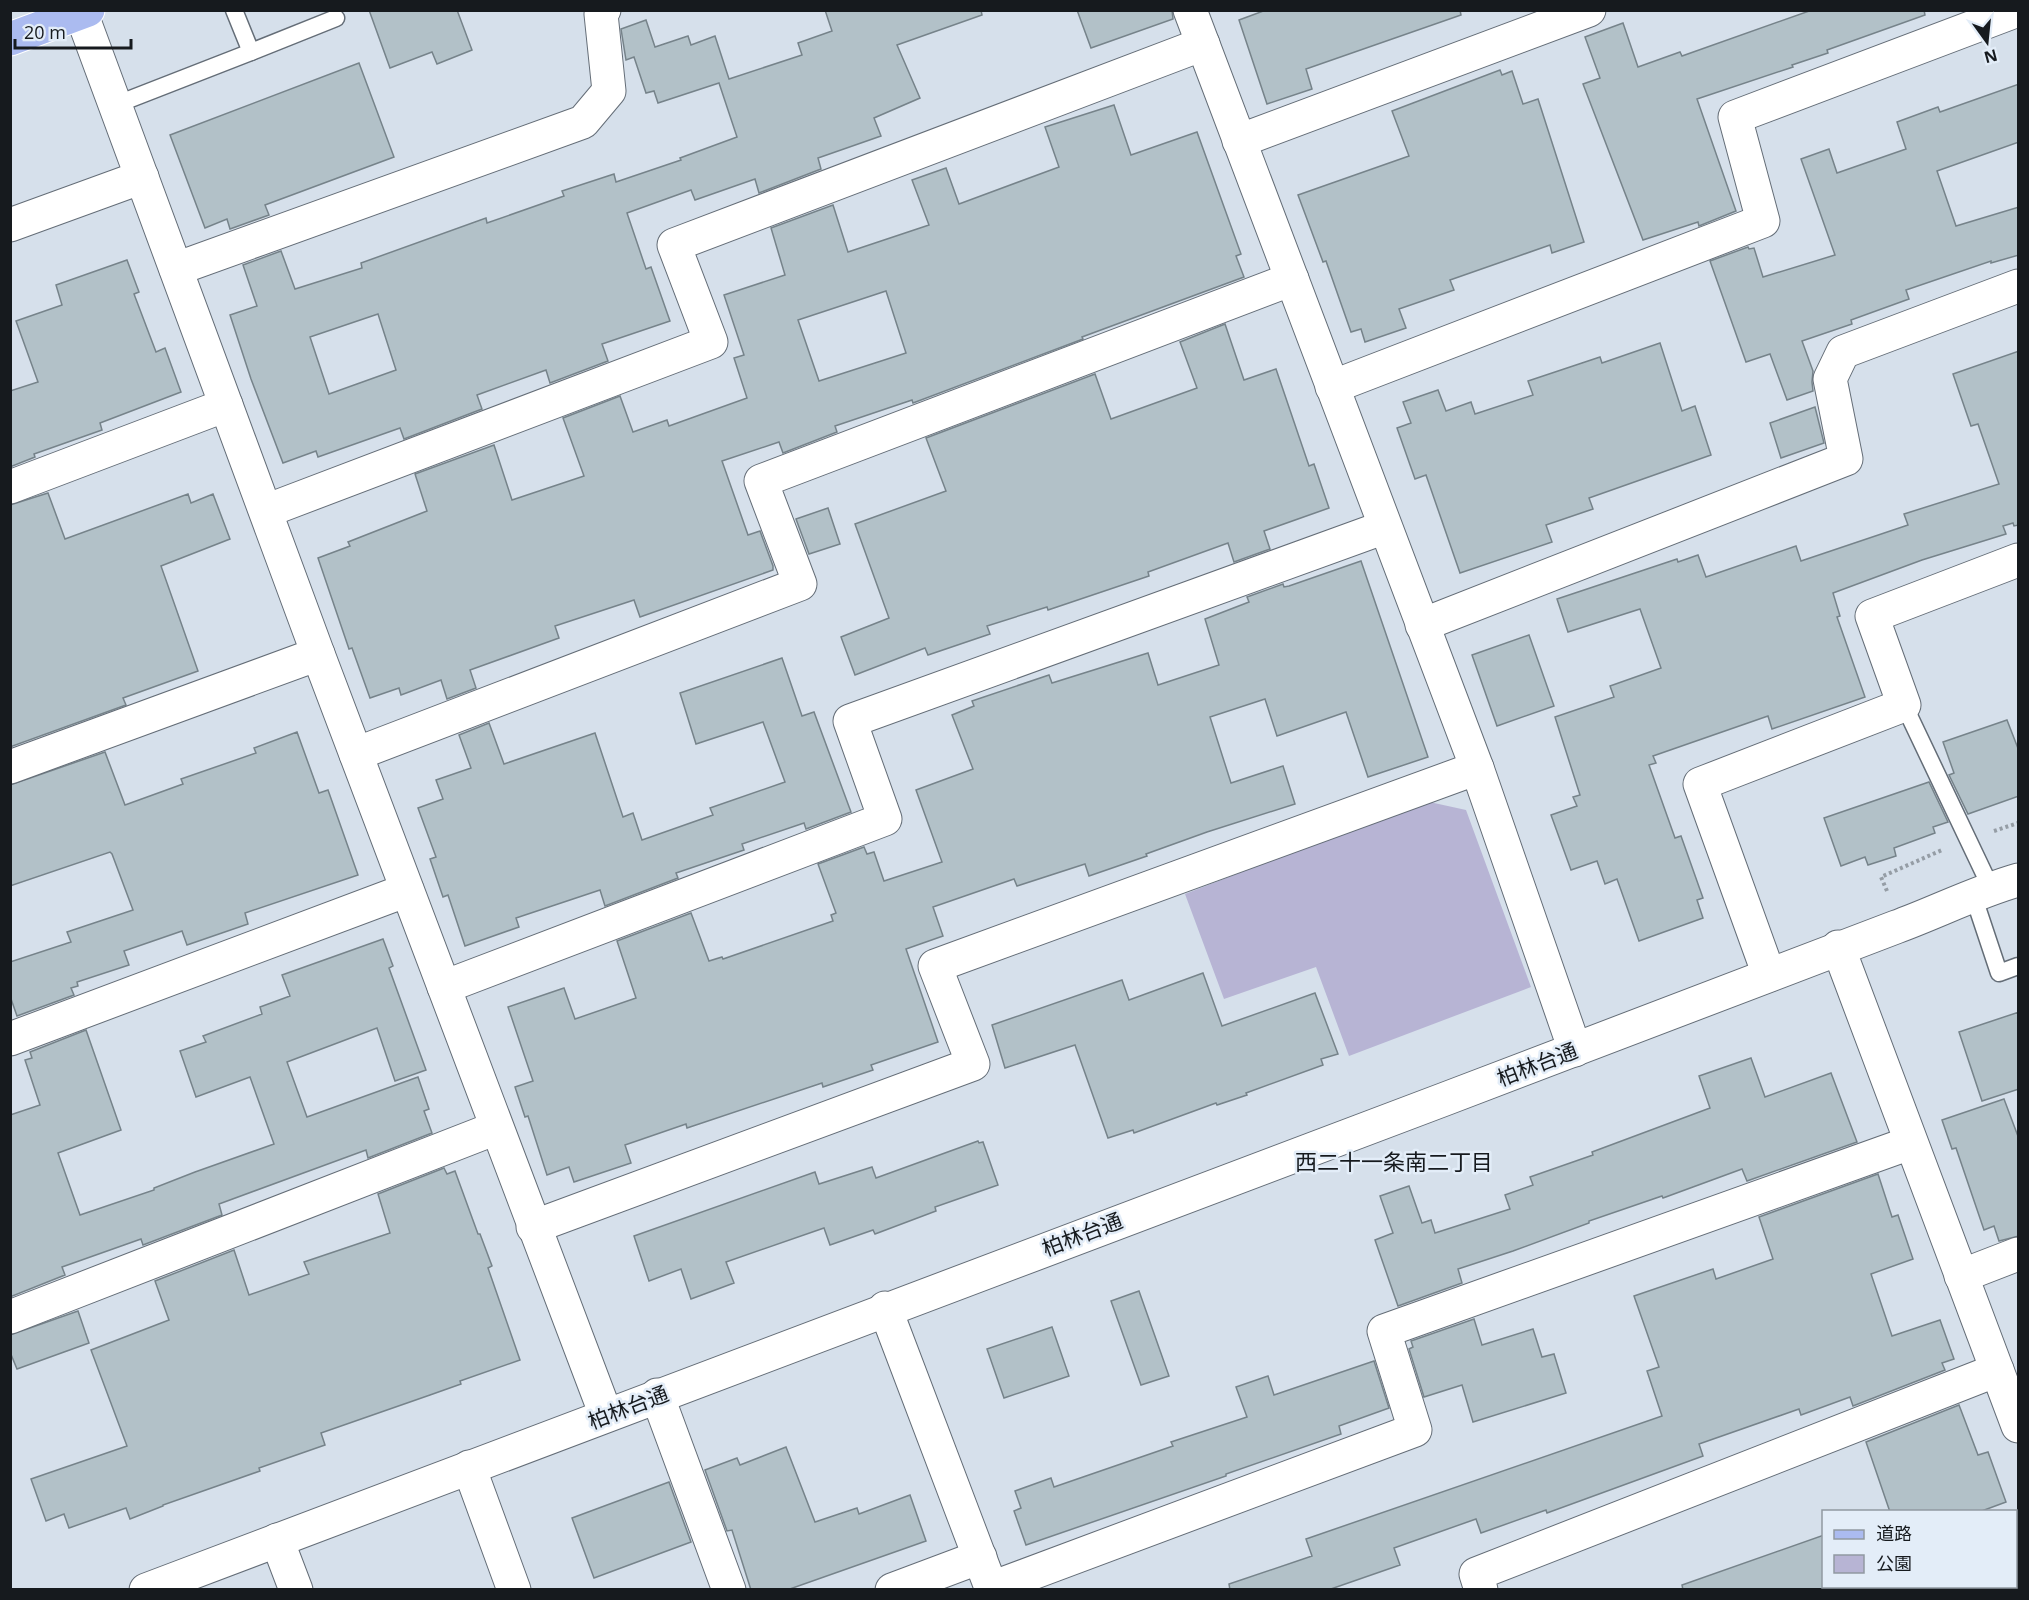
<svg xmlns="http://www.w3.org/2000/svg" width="2029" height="1600" font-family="'Open Sans','Noto Sans JP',sans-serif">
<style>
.green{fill:#b7b4d4}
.building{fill:#b2c1c8;stroke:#76838a;stroke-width:1.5;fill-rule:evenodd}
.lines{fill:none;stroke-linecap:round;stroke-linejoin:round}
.service-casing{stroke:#646d77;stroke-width:19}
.minor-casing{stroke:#646d77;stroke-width:35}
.tertiary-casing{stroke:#646d77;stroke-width:35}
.primary-casing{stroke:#fff;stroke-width:35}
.path{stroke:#959da5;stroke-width:4;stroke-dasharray:3 3;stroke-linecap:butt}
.service{stroke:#fff;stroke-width:16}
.minor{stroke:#fff;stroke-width:33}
.tertiary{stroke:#fff;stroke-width:33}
.primary{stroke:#abbbf0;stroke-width:33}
.labels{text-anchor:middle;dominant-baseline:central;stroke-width:5;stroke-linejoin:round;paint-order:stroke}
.street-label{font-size:21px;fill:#161a1e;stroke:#e3edf8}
.neighbourhood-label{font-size:22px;fill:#161a1e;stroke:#e3edf8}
</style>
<rect width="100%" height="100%" fill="#d6e0eb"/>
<polygon class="green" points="1425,801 1466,810 1531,987 1349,1056 1316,967 1224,999 1185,894"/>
<g class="building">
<polygon points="369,10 457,10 472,50 437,64 432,52 390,68"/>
<path d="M825 10H981L982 15 897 45 920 98 874 118 881 136 818 158 821 169 759 193 755 179 695 200 691 190 627 213 646 269 651 267 670 321 602 344 608 361 550 383 546 370 477 395 482 409 404 439 400 428 318 457 316 451 283 463 251 379 230 315 257 306 243 265 281 251 295 289 362 268 361 263 486 218 487 223 564 196 562 191 614 174 616 182 681 160 680 158 737 137 719 83 658 103 654 91 646 93 634 57 626 60 621 29 646 20 655 47 688 36 691 45 715 36 729 79 802 55 798 43 832 31ZM378 314 396 370 329 394 310 337Z"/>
<polygon points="1077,10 1172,10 1173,19 1091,48"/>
<polygon points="1266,10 1460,10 1461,15 1306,69 1312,89 1267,104 1239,20"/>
<polygon points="1812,10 1924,10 1925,15 1827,50 1828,53 1792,65 1793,67 1697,99 1736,211 1699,226 1698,222 1643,240 1583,84 1600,78 1585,37 1623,23 1638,67 1680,52 1682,56"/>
<polygon points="359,63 394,157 265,205 269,215 230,229 227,219 205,228 170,135"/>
<polygon points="1500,70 1502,75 1512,71 1523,104 1538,99 1584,242 1552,253 1550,245 1450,280 1454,290 1399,309 1406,328 1365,342 1361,329 1351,332 1326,261 1323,262 1298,195 1409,156 1392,111"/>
<polygon points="2019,84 2019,142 1937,171 1956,226 2019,207 2019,255 1991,263 1991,261 1906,290 1909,299 1851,320 1852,324 1802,341 1813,371 1812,382 1813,391 1787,400 1770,354 1746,362 1710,261 1748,247 1749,249 1754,248 1763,277 1835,255 1801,159 1829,149 1837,173 1906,149 1897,122 1938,107 1940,112"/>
<path d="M1114 105 1131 155 1197 132 1241 254 1236 256 1244 277 1082 337 1083 339 913 403 912 400 835 426 837 432 783 453 779 442 722 461 748 535 760 531 773 566V570L640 617 634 600 555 626 559 638 470 670 476 688 447 699 441 680 401 695 399 688 370 698 352 648 349 649 318 558 350 546 348 542 427 511 415 474 494 445 512 500 584 476 563 418 620 396 633 432 667 420 669 426 747 398 734 358 744 355 724 295 785 275 771 228 833 205 848 252 929 225 912 180 946 168 959 204 1059 167 1045 127ZM886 291 906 353 819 381 798 320Z"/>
<polygon points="127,260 139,292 134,294 156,352 165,348 181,392 100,423 102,430 34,454 35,457 10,467 10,391 38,382 16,321 62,305 56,285"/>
<polygon points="1225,324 1244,380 1276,369 1309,466 1314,464 1329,508 1264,531 1270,549 1234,562 1228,543 1148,572 1149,576 1048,610 1047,607 987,626 990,634 928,655 925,648 855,675 841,637 889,618 855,524 946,491 926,438 1095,374 1111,419 1197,388 1180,342"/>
<polygon points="1660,343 1682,411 1695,406 1711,455 1589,498 1593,509 1546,525 1552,542 1460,573 1426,475 1415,479 1397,428 1411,423 1403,402 1438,390 1446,411 1471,402 1475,414 1533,395 1528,381 1600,357 1602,363"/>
<polygon points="2019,351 2019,525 2014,526 2013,523 2003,526 2006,534 1922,560 1833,593 1840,616 1837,617 1865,697 1772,729 1768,716 1653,756 1656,763 1649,765 1675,838 1681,836 1703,898 1697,900 1703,918 1639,941 1617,879 1605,884 1597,861 1571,870 1551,815 1577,806 1573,797 1580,795 1555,717 1614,697 1610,686 1661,668 1640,609 1568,632 1557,599 1677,559 1678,562 1698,555 1706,577 1796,546 1801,561 1908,525 1904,514 1999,484 1978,424 1971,426 1953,374"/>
<polygon points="1815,407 1824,443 1781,458 1770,423"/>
<polygon points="48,493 65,539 188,494 191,503 213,494 230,539 161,566 198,671 123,698 126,705 10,747 10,505"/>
<polygon points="828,508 840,544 809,554 796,519"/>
<polygon points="1361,561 1428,757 1368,777 1346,712 1277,736 1265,699 1210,717 1231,783 1283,766 1295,804 1207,832 1146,854 1147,856 1089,876 1085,864 1017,886 1014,879 933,907 943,936 906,949 938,1042 871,1065 873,1070 823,1087 822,1083 687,1128 686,1124 625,1145 631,1163 574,1182 569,1167 547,1175 528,1116 525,1117 515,1087 533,1081 508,1007 564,988 575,1019 636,998 617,941 691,913 709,961 722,957 723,959 833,921 831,915 836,913 818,864 864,847 867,854 874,852 884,881 942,862 916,790 973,769 952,715 974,706 972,701 1049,675 1052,683 1148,653 1158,685 1219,665 1205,619 1249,602 1247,597 1283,584 1284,587 1289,586"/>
<polygon points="1529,635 1554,706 1497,726 1472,655"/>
<polygon points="782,658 802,716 814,712 851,812 806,829 804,823 742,844 744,850 676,873 678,878 605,906 600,890 516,918 519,927 465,946 448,895 443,897 430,859 436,857 418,808 443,799 436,780 471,768 459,735 489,723 504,764 595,733 623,817 633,813 642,840 713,815 710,808 785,782 763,722 696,744 680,693"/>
<polygon points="2007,720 2019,751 2019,796 1968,814 1949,775 1954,773 1943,742"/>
<polygon points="297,732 319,793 328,790 358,875 245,913 248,924 187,945 182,931 124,951 129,965 77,982 78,986 71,988 74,995 17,1016 10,996 10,962 71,942 67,932 133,910 112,854 110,852 10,886 10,785 105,752 125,805 183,784 181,779 256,753 254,748"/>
<polygon points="1929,782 1948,822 1933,827 1935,833 1894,848 1896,856 1868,865 1865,857 1841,866 1824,818"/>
<polygon points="383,939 393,966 389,968 426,1070 395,1081 377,1028 287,1062 307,1117 418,1077 429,1109 424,1111 432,1133 368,1158 366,1150 219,1204 222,1215 143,1245 141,1239 62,1267 65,1275 10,1297 10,1115 40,1105 25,1060 32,1058 30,1052 86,1030 121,1130 58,1153 80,1215 154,1190 154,1188 195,1172 274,1144 250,1077 196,1097 180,1051 206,1042 203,1036 262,1014 260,1007 290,996 282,975"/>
<polygon points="1203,973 1222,1026 1315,993 1338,1054 1321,1059 1323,1065 1246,1093 1247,1095 1217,1105 1216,1103 1134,1133 1133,1130 1108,1138 1075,1045 1005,1068 992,1025 1122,980 1129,1000"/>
<polygon points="2019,1012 2019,1089 1982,1101 1959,1032"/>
<polygon points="1751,1058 1765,1097 1831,1073 1857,1142 1747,1181 1742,1169 1663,1198 1662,1196 1589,1221 1589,1223 1513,1251 1458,1269 1462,1283 1398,1306 1375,1240 1393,1233 1380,1196 1409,1186 1422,1223 1431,1220 1435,1233 1510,1209 1505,1195 1533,1185 1530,1177 1593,1155 1592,1152 1710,1108 1699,1076"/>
<polygon points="2004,1099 2019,1139 2019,1236 1999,1241 1994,1226 1984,1230 1956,1148 1952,1149 1942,1120"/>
<polygon points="978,1141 979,1143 983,1142 998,1185 935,1207 936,1211 875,1234 873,1230 830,1245 824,1228 726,1262 734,1283 691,1299 681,1269 649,1281 634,1236 815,1172 819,1184 872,1167 876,1178"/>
<polygon points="444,1168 447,1174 455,1171 478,1234 480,1234 492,1266 488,1268 520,1360 460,1381 461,1384 430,1395 321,1433 325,1445 259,1468 260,1471 163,1505 163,1506 130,1519 126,1508 69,1528 64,1514 46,1521 31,1479 127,1446 91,1350 169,1320 155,1281 234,1250 249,1295 309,1274 304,1262 390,1233 378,1194"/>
<polygon points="1878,1174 1892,1217 1898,1215 1913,1259 1871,1274 1892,1336 1940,1320 1954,1359 1942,1363 1945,1370 1853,1406 1850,1397 1801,1415 1799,1409 1699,1444 1703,1456 1547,1513 1546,1510 1481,1533 1476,1519 1394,1548 1400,1565 1328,1590 1230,1590 1229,1584 1312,1556 1306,1539 1662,1416 1647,1371 1659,1367 1634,1296 1713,1269 1716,1279 1773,1259 1759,1217"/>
<polygon points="1139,1291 1169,1376 1141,1385 1111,1301"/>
<polygon points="78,1311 89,1343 17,1369 10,1352 10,1335"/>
<polygon points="1474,1319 1482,1345 1533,1329 1542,1357 1554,1354 1566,1393 1473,1422 1462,1385 1424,1397 1409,1349 1413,1347 1411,1341"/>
<polygon points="1052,1327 1069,1376 1004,1398 987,1349"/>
<polygon points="1374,1361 1389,1408 1339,1426 1341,1434 1226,1474 1226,1476 1026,1545 1014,1511 1021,1508 1015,1491 1051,1478 1054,1487 1173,1446 1171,1442 1247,1417 1236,1387 1268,1376 1274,1395"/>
<polygon points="1959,1405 1978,1455 1988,1452 2006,1502 1979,1512 1890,1512 1866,1442"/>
<polygon points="786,1447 815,1522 857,1508 859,1514 910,1495 926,1541 787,1590 751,1590 732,1530 727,1531 705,1470 737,1458 740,1465"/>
<polygon points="669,1482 691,1542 594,1578 572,1518"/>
<polygon points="1824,1535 1824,1587 1833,1587 1834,1590 1683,1590 1682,1585"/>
</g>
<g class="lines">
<g class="service-casing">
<g id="service">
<polyline points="251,52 336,18"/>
<polyline points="115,105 251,52 234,10"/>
<polyline points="1904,705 1991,888"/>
<polyline points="1973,895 1999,973 2018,966"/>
</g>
</g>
<g class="minor-casing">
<g id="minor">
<polyline points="80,10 318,654 606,1415"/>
<polyline points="1239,141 1589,10"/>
<polyline points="10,225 142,177"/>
<polyline points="176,269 583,122 609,91 601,14 604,10"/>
<polyline points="1332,387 1763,221 1735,117 2018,10"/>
<polyline points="10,487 226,405"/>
<polyline points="266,511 711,342 674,245 1203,44"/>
<polyline points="1422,625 1846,459 1830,379 1843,352 2018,286"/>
<polyline points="356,754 800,584 761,481 1292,279"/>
<polyline points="10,767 318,654"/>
<polyline points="1838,947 2018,1426"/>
<polyline points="1769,975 1700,784 1904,705 1872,616 2018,560"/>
<polyline points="444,987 885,819 850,721 1385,527"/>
<polyline points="10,1039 407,890"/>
<polyline points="533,1227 973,1064 935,966 1477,768"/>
<polyline points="1961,1276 2018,1254"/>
<polyline points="885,1308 992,1590"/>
<polyline points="10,1317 496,1128"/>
<polyline points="657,1395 729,1590"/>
<polyline points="469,1467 514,1590"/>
<polyline points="277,1540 296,1590"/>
<polyline points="992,1588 1415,1430 1384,1331 1910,1143"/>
<path d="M146 1590C579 1425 1012 1261 1445 1099 1596 1042 1746 983 1896 927 1937 912 1976 892 2018 880"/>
<polyline points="892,1590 980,1557"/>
<polyline points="1481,1590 1476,1574 1997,1370"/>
</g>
</g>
<g class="tertiary-casing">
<polyline id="tertiary" points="1190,10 1477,768 1575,1050"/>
</g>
<g class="primary-casing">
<polyline id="primary" points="10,39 88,10"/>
</g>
<g class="path">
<polyline points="1994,831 2018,823"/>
<polyline points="1887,891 1881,877 1942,850"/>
</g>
<use href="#service" class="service"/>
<use href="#minor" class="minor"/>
<use href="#tertiary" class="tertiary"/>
<use href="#primary" class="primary"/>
</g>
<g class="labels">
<g class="street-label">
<text transform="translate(1537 1064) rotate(-21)">柏林台通</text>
<text transform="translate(1082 1234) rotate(-21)">柏林台通</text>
<text transform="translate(628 1407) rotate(-21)">柏林台通</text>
</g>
<g class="neighbourhood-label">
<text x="1394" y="1161">西二十一条南二丁目</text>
</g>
</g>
<rect width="2029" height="1600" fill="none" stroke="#161a1e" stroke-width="24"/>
<rect x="1822" y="1510" width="195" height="78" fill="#e3edf8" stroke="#9199a1" stroke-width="1.5"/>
<rect x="1834" y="1530" width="30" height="9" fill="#abbbf0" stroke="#9199a1" stroke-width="1.5"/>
<text x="1876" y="1540" font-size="18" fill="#161a1e">道路</text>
<rect x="1834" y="1555" width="30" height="18" fill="#b7b4d4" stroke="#9199a1" stroke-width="1.5"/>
<text x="1876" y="1570" font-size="18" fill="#161a1e">公園</text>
<g transform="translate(1987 42) rotate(165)" stroke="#e3edf8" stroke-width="4.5" paint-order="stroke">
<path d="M0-4.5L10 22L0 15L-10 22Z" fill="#161a1e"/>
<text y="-9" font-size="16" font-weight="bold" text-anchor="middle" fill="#161a1e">N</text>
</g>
<path d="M15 39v9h116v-9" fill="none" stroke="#161a1e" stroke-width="3"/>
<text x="24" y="39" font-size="18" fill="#161a1e" stroke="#e3edf8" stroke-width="4.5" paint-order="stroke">20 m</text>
</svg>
